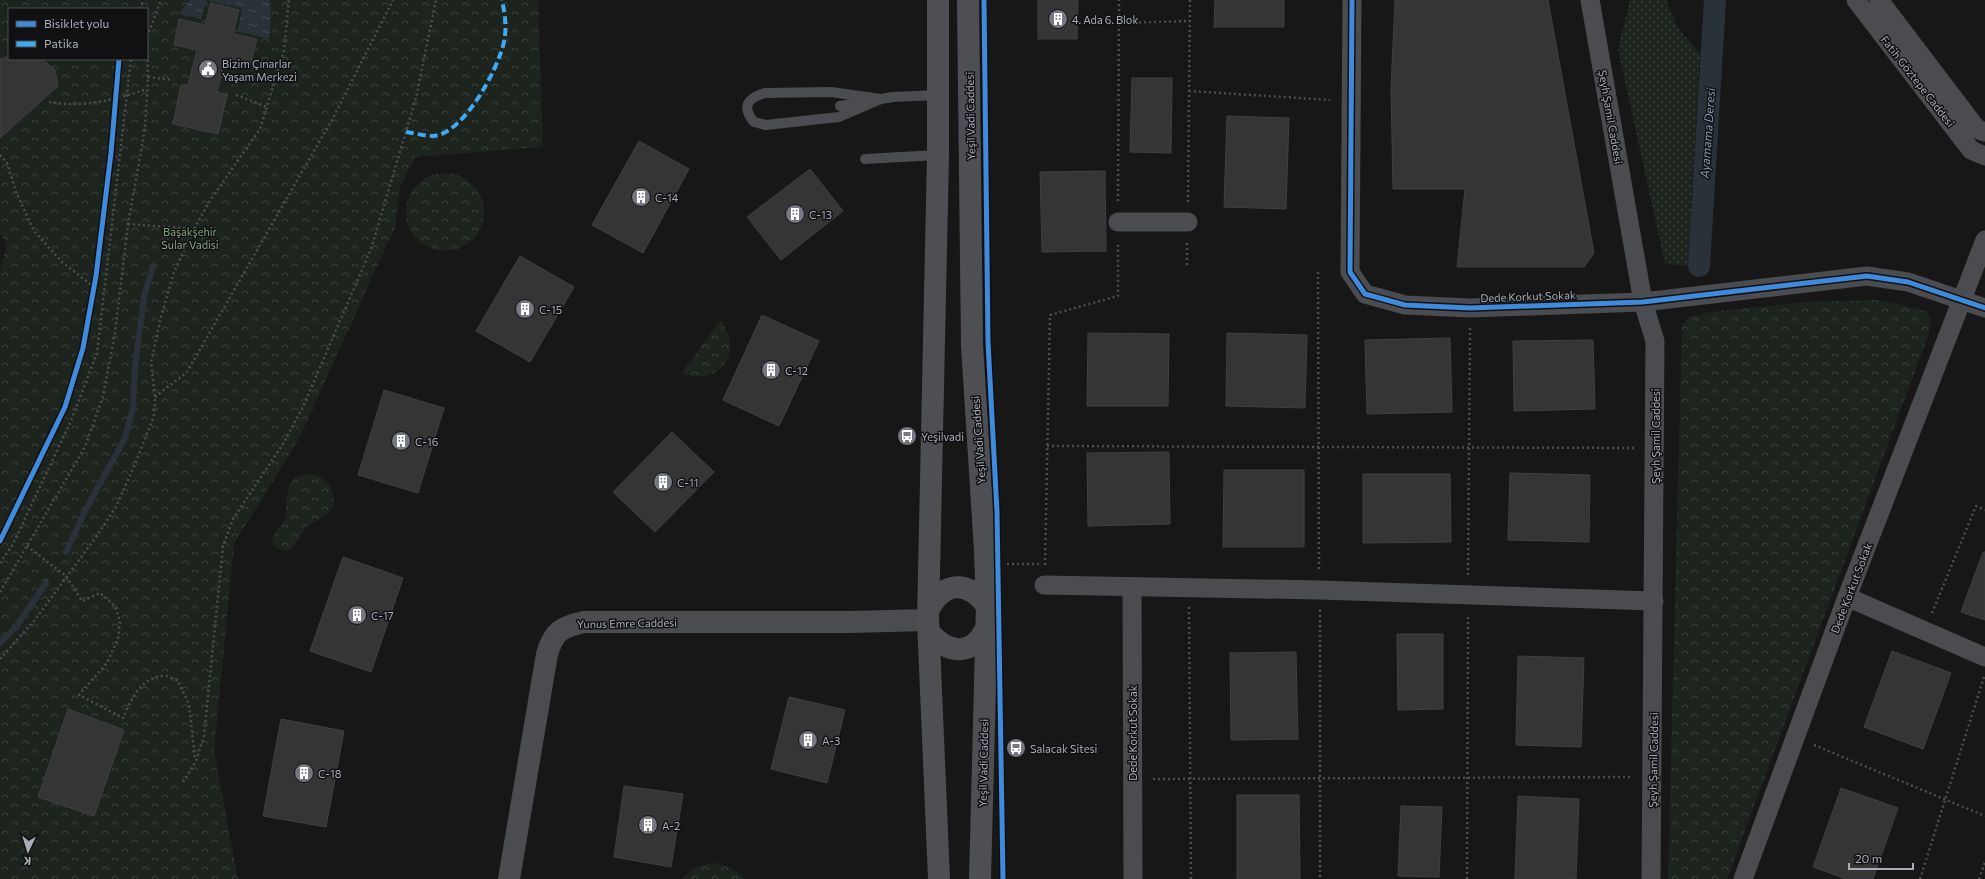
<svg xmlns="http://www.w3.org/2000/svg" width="1985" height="879" font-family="Commissioner,sans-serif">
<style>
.grass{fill:url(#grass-dots)}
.park{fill:url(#park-crowns);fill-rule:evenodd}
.water{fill:url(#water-ripples)}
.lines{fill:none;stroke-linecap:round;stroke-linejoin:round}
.stream{stroke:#2a3239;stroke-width:6}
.canal{stroke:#2a3239;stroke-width:22}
.building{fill:#353536;stroke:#3f4043}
.path{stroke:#4d4e52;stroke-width:2.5;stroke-dasharray:2 3;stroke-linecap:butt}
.service{stroke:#4b4c50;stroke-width:10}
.minor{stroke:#4b4c50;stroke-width:19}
.tertiary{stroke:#4b4c50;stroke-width:22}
.primary{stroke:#4d4f52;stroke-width:22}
.service-bridge{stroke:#4b4c50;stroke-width:10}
.quiet{stroke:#3fa9f5;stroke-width:4;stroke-dasharray:8 4;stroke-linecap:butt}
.cycleway-casing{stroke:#111113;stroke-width:8}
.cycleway{stroke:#408adc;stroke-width:5}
.labels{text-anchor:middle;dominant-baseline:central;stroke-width:3;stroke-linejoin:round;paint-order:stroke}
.poi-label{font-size:11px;fill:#a8adb8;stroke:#111113;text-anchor:start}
.street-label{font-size:11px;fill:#a8adb8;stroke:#111113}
.park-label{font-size:11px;fill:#7fa280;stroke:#111113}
.water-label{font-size:12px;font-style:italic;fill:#809cb2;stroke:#111113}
</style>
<defs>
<pattern id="grass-dots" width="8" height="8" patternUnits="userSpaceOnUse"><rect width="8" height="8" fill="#1d241e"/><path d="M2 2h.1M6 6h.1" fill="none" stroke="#3b413d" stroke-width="1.8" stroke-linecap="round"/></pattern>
<pattern id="park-crowns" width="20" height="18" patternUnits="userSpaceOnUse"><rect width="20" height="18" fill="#1d241e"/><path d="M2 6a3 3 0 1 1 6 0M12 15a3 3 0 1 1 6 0" fill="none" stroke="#3b413d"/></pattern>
<pattern id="water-ripples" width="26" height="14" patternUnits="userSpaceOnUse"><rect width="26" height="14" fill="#2a3239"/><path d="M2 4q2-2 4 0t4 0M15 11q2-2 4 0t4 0" fill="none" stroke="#464d54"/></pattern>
</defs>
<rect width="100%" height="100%" fill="#171717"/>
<polygon class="grass" points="1630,0 1666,0 1678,28 1700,54 1688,266 1665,264 1618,49"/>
<g class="park">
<path d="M0 0H538L543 147 415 157 400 187 395 227 300 437 234 544 214 751 238 879H0V270L7 245 0 233ZM9 9H147V59H9Z"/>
<circle cx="445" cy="212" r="39"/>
<polygon points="1879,300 1927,311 1931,322 1928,336 1727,879 1668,879 1682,325 1688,317 1711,312 1807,302"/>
<path d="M720 320C745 351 720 388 682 373Z"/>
<path d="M310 474C330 477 343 500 326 515 319 521 311 522 305 529 299 537 296 545 288 551L279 549 273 545 272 538 287 516 286 499 290 484 295 478Z"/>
<path d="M714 863C727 865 735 869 744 879H682C691 868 701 864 714 863Z"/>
</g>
<g class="water">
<polygon points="190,0 207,0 201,19 179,14"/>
<polygon points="207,0 269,0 271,12 269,39 238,31 242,8"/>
</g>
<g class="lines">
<g class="stream">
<polyline points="66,552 85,511 125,438 133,408 135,366 144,297 153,266"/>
<polyline points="0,643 16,627 46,583"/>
</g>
<polyline class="canal" points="1699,266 1715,0"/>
</g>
<g class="building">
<polygon points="1038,0 1078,0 1077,39 1038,39"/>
<polygon points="1215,0 1284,0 1284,27 1214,27"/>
<polygon points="1395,0 1548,0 1594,253 1584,267 1457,267 1465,189 1393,189 1391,88"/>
<polygon points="211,3 239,10 233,34 257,39 250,65 225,60 217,92 227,95 218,134 173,124 181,85 188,85 197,50 174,45 179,19 205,25"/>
<polygon points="0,59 42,59 55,70 58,86 0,138"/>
<polygon points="1132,78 1172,78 1171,153 1130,152"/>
<polygon points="1227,116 1289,118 1286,209 1224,207"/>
<polygon points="639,141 689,169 643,253 592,225"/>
<polygon points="810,169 843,211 781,260 747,217"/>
<polygon points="1105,171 1106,251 1042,252 1040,172"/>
<polygon points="520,256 574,287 530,362 476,331"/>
<polygon points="762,315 819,341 779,426 723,400"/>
<polygon points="1088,333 1169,334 1168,406 1087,406"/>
<polygon points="1227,333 1307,335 1305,408 1226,406"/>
<polygon points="1450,338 1452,412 1367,414 1365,340"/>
<polygon points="1593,340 1595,409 1514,411 1513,341"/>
<polygon points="384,390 444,408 418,493 358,475"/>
<polygon points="672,432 714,472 655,532 613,492"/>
<polygon points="1169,452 1170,524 1088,526 1087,453"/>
<polygon points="1224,470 1304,470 1304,547 1223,547"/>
<polygon points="1510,473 1590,475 1589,542 1508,540"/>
<polygon points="1363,474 1450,474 1451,542 1363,543"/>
<polygon points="1983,552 1985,552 1985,620 1961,612"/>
<polygon points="343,557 403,578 371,672 310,651"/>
<polygon points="1397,634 1443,634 1443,709 1398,710"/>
<polygon points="1892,651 1951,673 1923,749 1864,727"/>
<polygon points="1296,652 1298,739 1231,740 1230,653"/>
<polygon points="1518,656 1584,658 1581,747 1516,745"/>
<polygon points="789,697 845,710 827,783 771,769"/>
<polygon points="68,709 124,730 94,816 38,797"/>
<polygon points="281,719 344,731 326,827 263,816"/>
<polygon points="624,786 683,794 671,867 614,857"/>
<polygon points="1841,788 1898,808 1873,879 1846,879 1813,867"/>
<polygon points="1237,795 1299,795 1300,879 1237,879"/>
<polygon points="1518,796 1579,799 1576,879 1515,879"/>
<polygon points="1401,806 1442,807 1439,877 1398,876"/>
</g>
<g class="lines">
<g class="path">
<polyline points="140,9 143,0"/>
<polyline points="1119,23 1190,21"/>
<polyline points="148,77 173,80"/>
<polyline points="1189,91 1330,100"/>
<polyline points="236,95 267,107"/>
<path d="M49 102C83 108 115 100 147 89"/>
<polyline points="0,155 7,163 16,192 34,231 62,262 94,287"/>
<polyline points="1118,201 1119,0"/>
<polyline points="1188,202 1190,0"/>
<polyline points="128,224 194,229"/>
<polyline points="1187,265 1187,241"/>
<polyline points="1318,272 1319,569"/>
<polyline points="155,397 187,372 333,118 393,0"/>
<polyline points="1047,446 1634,448"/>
<path d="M27 546 66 576 82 601 100 593 115 606 120 621 118 639 107 663 79 695 123 718C130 701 143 674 166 676 170 677 175 680 178 681L189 704 195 759"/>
<polyline points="0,563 13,544 70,423 97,353 131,59"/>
<polyline points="1007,564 1040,564"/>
<polyline points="1045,565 1050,315 1118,296 1118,242"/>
<polyline points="1468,575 1470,328"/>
<polyline points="0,592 85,447 103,396 115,333 128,224 145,129 148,77 147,37 161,0"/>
<polyline points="1189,607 1191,879"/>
<polyline points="1320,610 1320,879"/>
<polyline points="1932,613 1976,506 1985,510"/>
<polyline points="0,659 34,621 96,537 116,507 135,464 154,416 155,397 151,363 161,317 174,272 194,229 211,199 260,129 284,51 289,0"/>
<polyline points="1814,745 1985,816"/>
<polyline points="1153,779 1632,777"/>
<polyline points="183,782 196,761 204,736 223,546 233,519 283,444 302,409 371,249 416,98 436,0"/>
<polyline points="1467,879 1468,616"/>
<polyline points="1920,879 1984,677"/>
<polyline points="1979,879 1985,862"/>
</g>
<g class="service">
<polyline points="765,93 831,92 881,99 839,117 766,125"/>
<polyline points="840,106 893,97 938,95"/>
<polyline points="865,159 938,155"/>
</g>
<g class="minor">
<polyline points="1352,0 1350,272 1365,294 1405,305 1470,308 1643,302 1867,276 1908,282 1985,308"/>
<polyline points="1590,0 1643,302 1655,341 1651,879"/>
<polyline points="1856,0 1971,150 1985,156"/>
<polyline points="1879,0 1977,129 1985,132"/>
<polyline points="1118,222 1188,222"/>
<polyline points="1044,585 1319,590 1654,601"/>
<polyline points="1132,587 1133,879"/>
<polyline points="1847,597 1985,657"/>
<polyline points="1743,879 1847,597 1985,240"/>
</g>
<path class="tertiary" d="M509 879 547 654C554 631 561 627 584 622H850L928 620"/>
<g class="primary">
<polyline points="938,0 938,155 928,620 939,879"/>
<polyline points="968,0 972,345 985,551 987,606 980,879"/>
<path d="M929 609C944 581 968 580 987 606"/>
<path d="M930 633C950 656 975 655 987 626"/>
</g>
<path class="service-bridge" d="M765 93C748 98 741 106 754 122L766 125"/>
<path class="quiet" d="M406 132C414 133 424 136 433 136 464 134 498 69 504 42 507 27 505 15 502 0"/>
<g class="cycleway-casing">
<g id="cycleway">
<polyline points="984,0 988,342 997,512 1003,879"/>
<polyline points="1352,0 1350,272 1365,294 1405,305 1470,308 1643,302 1867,276 1908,282 1985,308"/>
<polyline points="0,541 65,407 83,348 96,276 111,153 119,59"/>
</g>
</g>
<use href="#cycleway" class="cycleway"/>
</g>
<defs>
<g id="building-disc" transform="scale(1)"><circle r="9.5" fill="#757880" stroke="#111113"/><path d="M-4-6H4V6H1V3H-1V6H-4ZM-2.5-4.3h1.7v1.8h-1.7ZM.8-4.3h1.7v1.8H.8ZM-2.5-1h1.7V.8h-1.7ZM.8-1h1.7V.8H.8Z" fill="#fff"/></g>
<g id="civic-disc" transform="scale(1)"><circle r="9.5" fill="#757880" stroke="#111113"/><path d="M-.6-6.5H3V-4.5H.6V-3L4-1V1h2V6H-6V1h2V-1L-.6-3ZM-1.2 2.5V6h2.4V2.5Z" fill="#fff"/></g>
<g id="bus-disc" transform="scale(1)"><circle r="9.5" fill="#757880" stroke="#111113"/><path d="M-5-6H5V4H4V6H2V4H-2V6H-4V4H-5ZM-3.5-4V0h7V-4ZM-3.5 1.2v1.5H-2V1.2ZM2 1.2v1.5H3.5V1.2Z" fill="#fff"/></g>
</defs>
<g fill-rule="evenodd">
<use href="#building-disc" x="1058" y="19"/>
<use href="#civic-disc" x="208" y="69"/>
<use href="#building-disc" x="641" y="197"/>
<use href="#building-disc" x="795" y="214"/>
<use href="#building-disc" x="525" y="309"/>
<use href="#building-disc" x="771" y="370"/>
<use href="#bus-disc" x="907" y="436"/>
<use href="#building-disc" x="401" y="441"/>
<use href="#building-disc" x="663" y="482"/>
<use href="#building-disc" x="357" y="615"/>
<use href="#building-disc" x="808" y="740"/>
<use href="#bus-disc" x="1016" y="748"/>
<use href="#building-disc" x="304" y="773"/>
<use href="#building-disc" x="648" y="825"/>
</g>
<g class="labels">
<g class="poi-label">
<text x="1072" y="19">4. Ada 6. Blok</text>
<text x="222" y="63">Bizim Çınarlar<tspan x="222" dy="13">Yaşam Merkezi</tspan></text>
<text x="655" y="197">C-14</text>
<text x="809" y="214">C-13</text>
<text x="539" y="309">C-15</text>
<text x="785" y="370">C-12</text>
<text x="921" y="436">Yeşilvadi</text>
<text x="415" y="441">C-16</text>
<text x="677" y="482">C-11</text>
<text x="371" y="615">C-17</text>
<text x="822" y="740">A-3</text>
<text x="1030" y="748">Salacak Sitesi</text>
<text x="318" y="773">C-18</text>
<text x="662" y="825">A-2</text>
</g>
<g class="street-label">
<text transform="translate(1918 81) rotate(52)">Fatih Göztepe Caddesi</text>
<text transform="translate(970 116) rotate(-91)">Yeşil Vadi Caddesi</text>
<text transform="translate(1611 117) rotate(80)">Şeyh Şamil Caddesi</text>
<text transform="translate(1528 296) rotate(-2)">Dede Korkut Sokak</text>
<text transform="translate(1655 436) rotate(-90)">Şeyh Şamil Caddesi</text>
<text transform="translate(978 440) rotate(-94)">Yeşil Vadi Caddesi</text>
<text transform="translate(1851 588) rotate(-69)">Dede Korkut Sokak</text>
<text transform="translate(627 623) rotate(-1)">Yunus Emre Caddesi</text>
<text transform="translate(1132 733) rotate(-90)">Dede Korkut Sokak</text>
<text transform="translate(1653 760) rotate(-89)">Şeyh Şamil Caddesi</text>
<text transform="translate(983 763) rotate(-89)">Yeşil Vadi Caddesi</text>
</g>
<g class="park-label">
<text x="190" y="231">Başakşehir<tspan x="190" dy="13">Sular Vadisi</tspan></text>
</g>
<g class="water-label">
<text transform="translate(1707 133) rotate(-86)">Ayamama Deresi</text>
</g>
</g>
<rect x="8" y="8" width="140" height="52" fill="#111113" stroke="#4d4f55"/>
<rect x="16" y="21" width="20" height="6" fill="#408adc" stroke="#4d4f55"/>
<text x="44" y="28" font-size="12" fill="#a8adb8">Bisiklet yolu</text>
<rect x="16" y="41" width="20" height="6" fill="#3fa9f5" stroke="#4d4f55"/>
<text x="44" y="48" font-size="12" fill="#a8adb8">Patika</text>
<g transform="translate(28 851) rotate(184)" stroke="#111113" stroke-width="3" paint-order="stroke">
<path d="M0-3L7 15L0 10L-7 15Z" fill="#a8adb8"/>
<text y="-6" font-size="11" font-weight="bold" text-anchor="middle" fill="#a8adb8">K</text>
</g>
<path d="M1849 863v6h64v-6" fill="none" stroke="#a8adb8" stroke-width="2"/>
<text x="1855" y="863" font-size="12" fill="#a8adb8" stroke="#111113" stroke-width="3" paint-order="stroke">20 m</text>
</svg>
